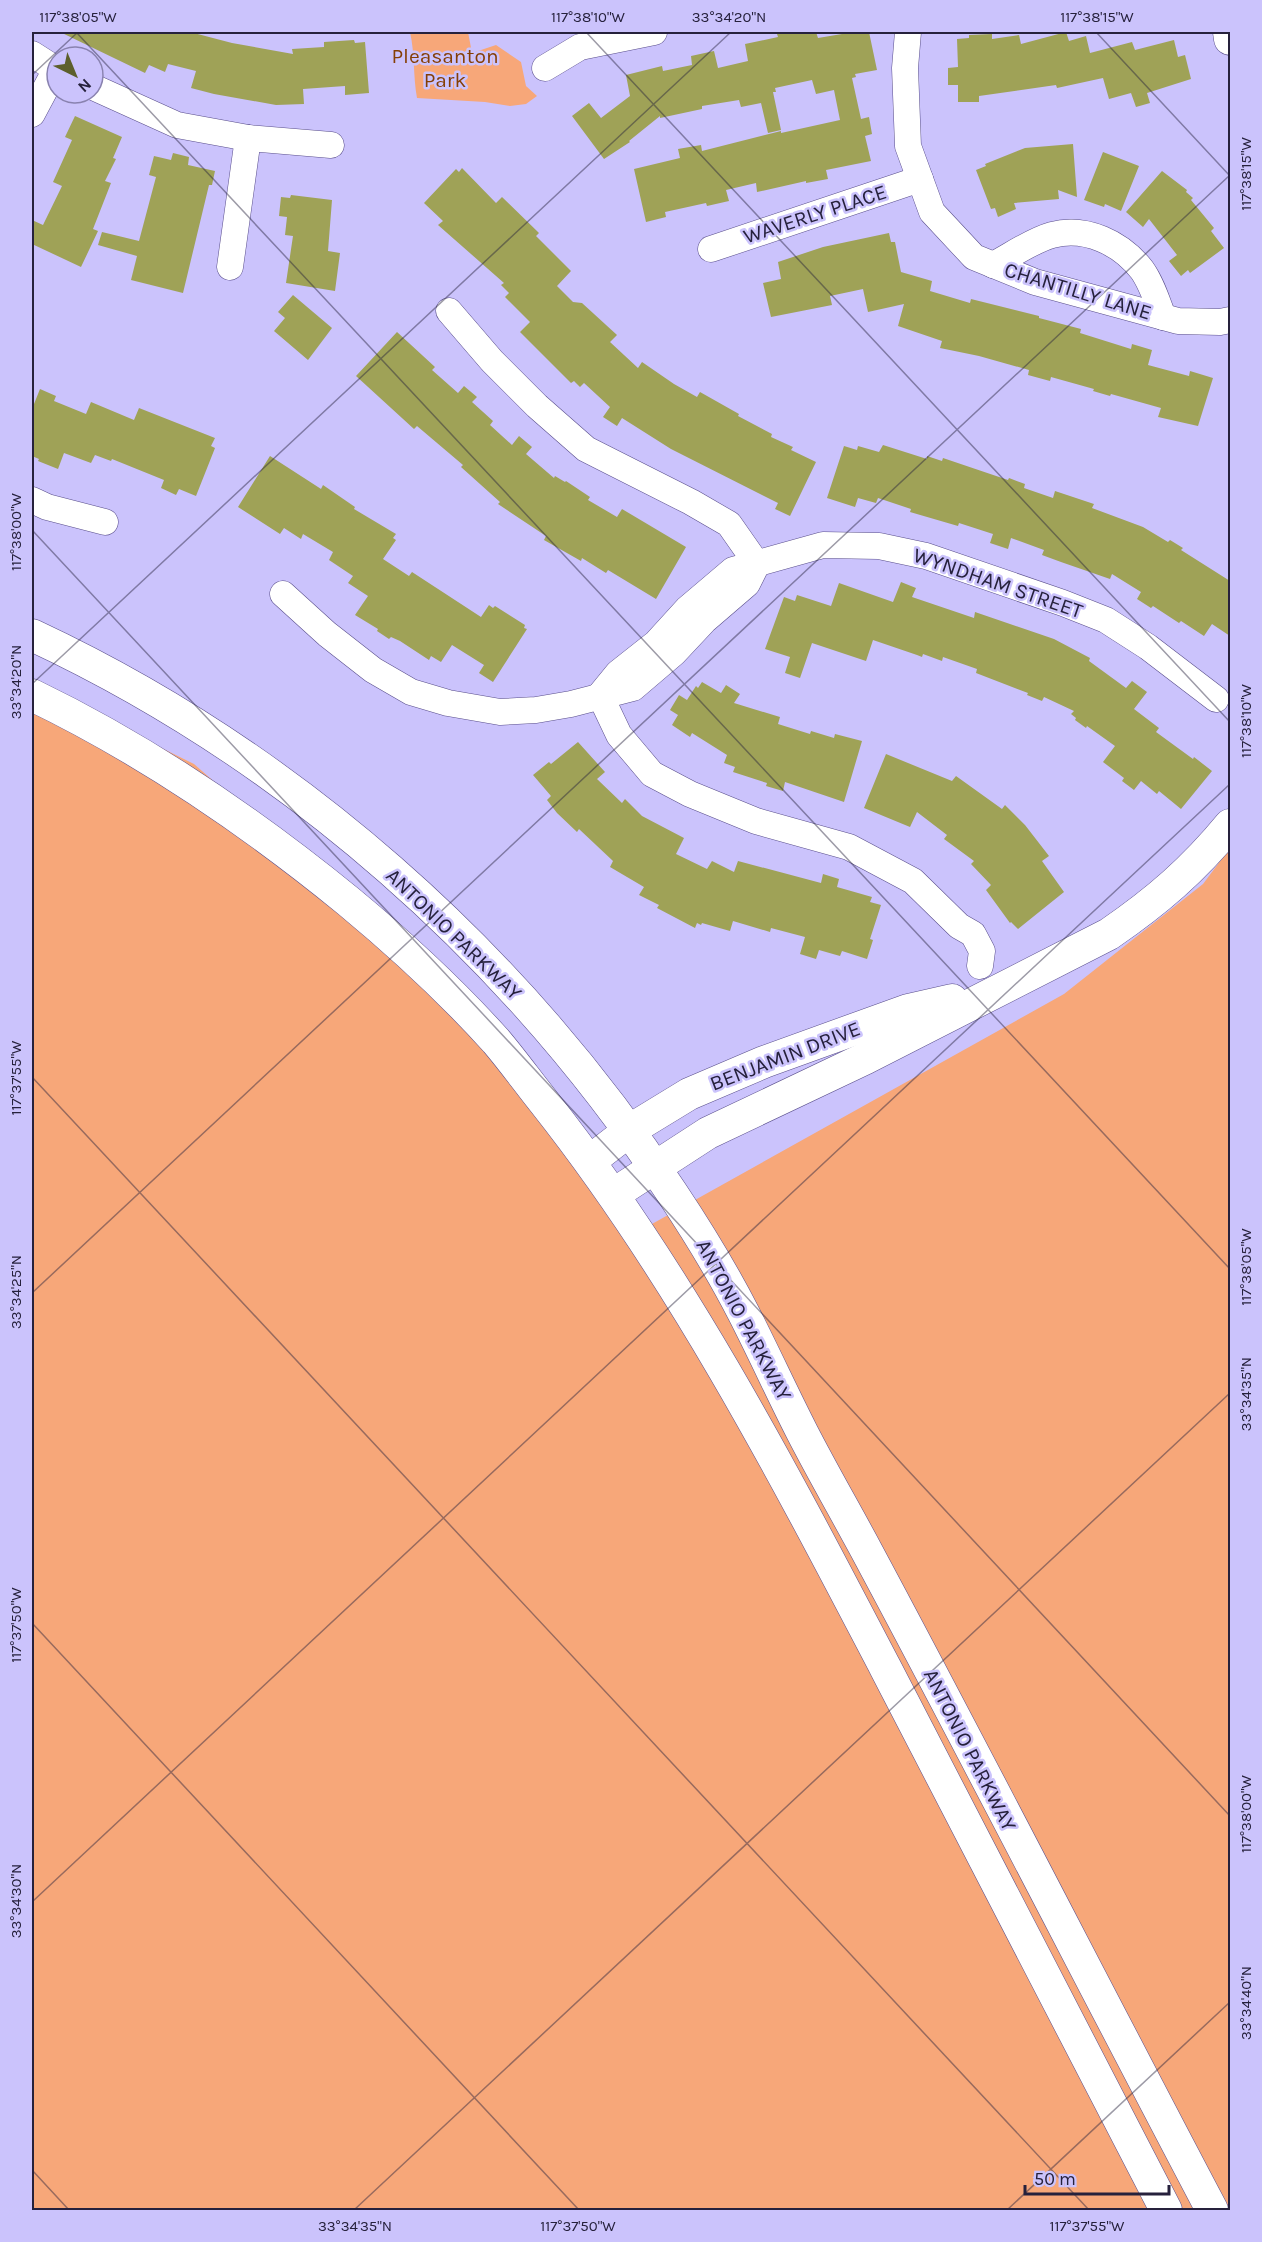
<svg xmlns="http://www.w3.org/2000/svg" width="1262" height="2242" font-family="Karla,sans-serif">
<style>
.green{fill:#f7a779}
.building{fill:#9fa257}
.lines{fill:none;stroke-linecap:round;stroke-linejoin:round}
.minor-casing{stroke:#594e8b;stroke-width:27}
.major-casing{stroke:#594e8b;stroke-width:33}
.minor{stroke:#fff;stroke-width:26}
.major{stroke:#fff;stroke-width:32}
.ticks{fill:none;stroke:#26213c;stroke-width:1.5;stroke-opacity:0.45}
.labels{text-anchor:middle;dominant-baseline:central;stroke-width:5;stroke-linejoin:round;paint-order:stroke}
.park-label{font-size:21px;fill:#853e05;stroke:#cbc3fc}
.street-label{font-size:21px;fill:#26213c;stroke:#cbc3fc}
.neatline{fill:none;stroke:#26213c;stroke-width:2}
.ticks-label{font-size:15px;text-anchor:middle;fill:#26213c}
</style>
<rect width="100%" height="100%" fill="#cbc3fc"/>
<g class="green">
<path d="M410 32H468L472 53 496 45 521 62 526 86 537 96 526 104 510 106 485 102 417 98C413 76 415 54 410 32Z"/>
<polygon points="32,684 194,764 502,1034 634,1234 1064,994 1203,884 1230,848 1230,2210 32,2210"/>
</g>
<g class="building">
<polygon points="60,32 190,32 232,43 293,54 292,49 324,47 324,42 354,40 355,43 365,42 369,93 345,95 345,86 303,89 304,104 276,105 214,94 191,88 196,71 168,64 165,72 149,65 145,73"/>
<polygon points="787,32 816,32 818,38 854,32 869,32 877,70 855,74 856,77 852,78 861,119 869,117 872,134 865,136 871,161 826,170 828,179 806,183 806,181 757,192 756,183 726,190 729,201 707,206 706,203 665,212 666,217 646,222 634,169 680,158 678,149 701,145 702,151 781,131 781,133 840,120 834,90 816,94 812,80 775,88 776,92 773,92 781,130 768,133 761,103 741,107 739,100 702,106 702,109 660,118 660,116 629,141 630,142 604,159 572,116 589,103 601,118 630,96 626,75 662,66 663,71 692,65 691,56 714,51 718,68 748,61 745,44 778,37 777,34"/>
<polygon points="1066,32 1069,41 1086,36 1090,53 1132,42 1135,50 1174,40 1178,57 1185,55 1191,79 1147,93 1150,103 1136,107 1131,93 1109,99 1103,78 1057,88 1056,85 979,96 979,102 958,102 958,85 948,85 948,68 958,67 957,39 969,38 969,35 992,34 992,39 1019,35 1021,44"/>
<polygon points="75,116 122,137 113,158 116,159 105,181 111,183 93,229 98,231 81,267 32,244 32,220 43,225 62,186 53,182 72,140 65,137"/>
<polygon points="1073,144 1077,197 1058,190 1059,199 1014,203 1016,209 998,217 995,208 991,209 976,170 986,166 985,164 1025,148"/>
<polygon points="1103,152 1139,166 1121,211 1105,204 1104,207 1084,200"/>
<polygon points="173,153 189,157 188,165 215,171 212,185 209,185 183,293 131,280 137,256 98,245 102,232 139,241 156,177 149,175 154,156 171,160"/>
<polygon points="462,168 496,203 502,197 539,233 536,236 571,271 557,286 573,302 582,303 617,335 610,342 638,368 642,362 674,384 697,397 700,392 739,414 738,416 772,434 771,437 793,447 791,450 816,462 790,516 775,509 778,503 671,449 622,418 617,426 603,417 610,407 584,383 580,387 574,381 571,383 520,332 530,322 505,297 509,293 501,285 504,283 438,225 443,221 424,203 456,169 459,172"/>
<polygon points="1162,171 1187,190 1186,192 1193,198 1191,200 1214,228 1211,231 1224,248 1190,273 1188,270 1181,276 1169,261 1177,255 1149,219 1143,227 1126,212"/>
<polygon points="291,195 332,200 328,251 340,253 335,291 286,283 293,236 285,235 287,217 279,216 281,197 290,198"/>
<polygon points="889,233 891,242 895,242 901,272 932,281 930,291 970,303 971,299 1039,316 1039,318 1081,329 1080,333 1131,349 1132,344 1152,350 1148,365 1189,376 1190,371 1213,378 1198,426 1158,417 1161,408 1111,394 1110,396 1093,391 1094,389 1051,377 1050,381 1028,375 1029,370 979,356 940,348 942,341 898,326 904,304 868,312 863,289 830,296 832,305 771,317 763,283 781,279 778,262 823,247"/>
<polygon points="293,295 332,328 308,360 274,331 285,318 278,312"/>
<polygon points="397,332 435,367 432,370 458,393 464,386 477,397 472,402 493,421 490,425 512,445 519,436 532,447 526,454 554,478 555,476 565,482 566,481 590,497 588,500 617,517 622,509 686,547 656,599 608,570 606,573 582,558 581,561 544,540 546,536 498,504 500,502 461,467 463,465 417,426 414,429 356,376"/>
<polygon points="40,389 56,396 54,401 86,414 91,402 134,420 139,408 215,438 211,446 215,448 196,496 179,489 176,495 161,488 164,480 112,459 111,461 95,455 91,463 64,453 58,469 38,461 39,459 32,456 32,409"/>
<polygon points="883,445 927,459 927,456 942,461 943,458 1008,480 1009,478 1025,484 1024,488 1053,498 1055,491 1094,504 1092,508 1143,527 1168,542 1170,540 1183,548 1181,550 1230,581 1230,636 1212,624 1204,636 1181,621 1179,623 1153,606 1151,608 1137,599 1141,592 1112,574 1110,579 1061,562 1042,555 1044,550 1011,538 1008,549 990,543 993,534 959,523 958,526 910,512 911,509 878,498 876,503 858,498 855,507 827,498 844,446 857,450 858,446 879,452"/>
<polygon points="270,456 318,487 321,489 323,485 355,507 354,509 396,534 393,538 396,540 383,559 409,576 412,572 481,617 489,605 493,608 495,606 525,625 524,628 527,629 493,682 479,673 484,665 452,645 441,662 431,656 429,660 400,641 391,637 389,639 377,631 378,629 355,615 368,596 348,583 353,576 329,560 333,552 303,534 301,539 284,528 280,534 238,507"/>
<polygon points="901,582 916,588 912,597 974,618 975,612 1054,639 1090,658 1089,661 1126,688 1132,681 1147,692 1134,709 1159,728 1156,732 1193,759 1194,757 1212,771 1181,809 1159,791 1157,794 1141,781 1134,790 1122,781 1124,778 1103,762 1115,746 1087,726 1086,728 1075,720 1076,718 1071,714 1074,711 1044,697 1042,701 1027,695 1028,693 976,673 977,669 943,657 942,661 923,654 922,657 917,655 873,640 866,661 812,643 800,678 785,673 790,657 765,649 784,597 795,601 797,595 831,606 839,583 893,602"/>
<polygon points="702,682 721,693 726,685 740,694 734,703 780,717 778,724 810,734 811,731 834,738 835,734 862,741 844,802 785,782 783,791 766,786 767,783 733,772 735,767 724,763 727,755 692,733 690,737 672,725 678,715 670,710 679,695 687,700 696,686 698,688"/>
<polygon points="578,742 605,772 597,779 622,803 625,799 642,816 684,838 676,854 707,869 712,861 734,872 738,861 821,883 823,874 839,879 837,887 872,897 870,902 881,905 870,939 873,940 867,959 842,951 840,956 819,950 816,959 800,954 805,937 771,928 770,932 733,921 730,931 702,923 701,925 697,923 695,928 657,908 659,905 639,895 644,887 610,867 613,861 579,829 577,832 557,813 547,800 551,796 533,775 549,762 551,764"/>
<polygon points="886,754 952,781 956,776 1002,809 1005,805 1025,825 1049,856 1042,861 1064,892 1018,929 1011,922 1010,923 986,890 991,885 971,864 974,861 944,839 947,835 917,812 910,827 864,808"/>
</g>
<g class="lines">
<g class="minor-casing">
<g id="minor">
<polyline points="908,32 905,68 908,146 932,212 974,257 1035,282 1178,321 1220,322 1230,320"/>
<polyline points="32,54 57,70"/>
<polyline points="545,68 580,47 654,32"/>
<polyline points="93,87 177,125 248,138 331,145"/>
<polyline points="32,114 56,69"/>
<polyline points="711,249 920,179"/>
<path d="M993 265C1012 255 1031 241 1052 235 1086 226 1121 243 1142 270 1152 284 1157 301 1163 317"/>
<polyline points="230,267 248,138"/>
<polyline points="449,311 492,361 537,406 586,449 691,502 729,524 757,564"/>
<polyline points="32,500 47,507 105,522"/>
<polyline points="283,594 327,634 373,670 411,692 448,703 500,712 536,710 571,704 633,688 674,653 704,621 747,584 757,564"/>
<polyline points="600,695 618,673 656,643 687,609 733,570 823,545 879,546 926,556 1063,603 1106,620 1148,647 1216,699"/>
<polyline points="600,695 619,735 652,774 690,794 756,821 849,847 913,881 959,926 973,934 982,951 980,966"/>
</g>
</g>
<g class="major-casing">
<g id="major">
<polyline points="1229,32 1230,39"/>
<path d="M32 635C291 756 515 954 672 1193 698 1232 723 1273 744 1314 764 1353 782 1393 802 1432 822 1471 844 1509 865 1548 983 1768 1096 1990 1212 2210"/>
<path d="M32 695C146 750 250 821 348 901 400 944 451 991 496 1041 513 1061 528 1082 544 1102 681 1275 783 1472 885 1667 979 1848 1073 2029 1166 2210"/>
<polyline points="590,1161 630,1130 689,1094 764,1062 908,1010 952,1000"/>
<path d="M614 1194 708 1133 866 1058 1109 934C1157 901 1193 870 1230 825"/>
</g>
</g>
<use href="#minor" class="minor"/>
<use href="#major" class="major"/>
</g>
<path class="ticks" d="M76 32 1230 1269M586 32 1230 722M1096 32 1230 176M32 75 78 32M32 530 1230 1816M32 684 731 32M32 1077 1089 2210M32 1293 1230 175M32 1623 579 2210M32 1902 1230 784M32 2170 69 2210M354 2210 1230 1393M1007 2210 1230 2002"/>
<g class="labels">
<g class="park-label">
<text x="445" y="56">Pleasanton<tspan x="445" dy="24">Park</tspan></text>
</g>
<g class="street-label">
<text transform="translate(815 214) rotate(-18)">WAVERLY PLACE</text>
<text transform="translate(1078 291) rotate(17)">CHANTILLY LANE</text>
<text transform="translate(998 583) rotate(19)">WYNDHAM STREET</text>
<text transform="translate(454 934) rotate(44)">ANTONIO PARKWAY</text>
<text transform="translate(785 1056) rotate(-21)">BENJAMIN DRIVE</text>
<text transform="translate(744 1320) rotate(62)">ANTONIO PARKWAY</text>
<text transform="translate(970 1750) rotate(63)">ANTONIO PARKWAY</text>
</g>
</g>
<rect width="1262" height="2242" fill="none" stroke="#cbc3fc" stroke-width="66"/>
<g transform="translate(75 75) rotate(137)"><circle r="28" fill="#cbc3fc" stroke="#8982af" stroke-width="1.5"/>
<path d="M0-4.5L10 22L0 15L-10 22Z" fill="#5d5f2c"/>
<text y="-9" font-size="16" font-weight="bold" text-anchor="middle" fill="#26213c">N</text>
</g>
<path d="M1025 2185v9h144v-9" fill="none" stroke="#26213c" stroke-width="3"/>
<text x="1034" y="2185" font-size="18" fill="#26213c" stroke="#cbc3fc" stroke-width="4.5" paint-order="stroke">50 m</text>
<rect x="33" y="33" width="1196" height="2176" class="neatline"/>
<g class="ticks-label">
<text x="78" y="22">117°38'05"W</text>
<text x="588" y="22">117°38'10"W</text>
<text x="729" y="22">33°34'20"N</text>
<text x="1097" y="22">117°38'15"W</text>
<text transform="translate(1246 174) rotate(-90)" y="5">117°38'15"W</text>
<text transform="translate(16 532) rotate(-90)" y="5">117°38'00"W</text>
<text transform="translate(16 682) rotate(-90)" y="5">33°34'20"N</text>
<text transform="translate(1246 721) rotate(-90)" y="5">117°38'10"W</text>
<text transform="translate(16 1078) rotate(-90)" y="5">117°37'55"W</text>
<text transform="translate(1246 1267) rotate(-90)" y="5">117°38'05"W</text>
<text transform="translate(16 1292) rotate(-90)" y="5">33°34'25"N</text>
<text transform="translate(1246 1394) rotate(-90)" y="5">33°34'35"N</text>
<text transform="translate(16 1625) rotate(-90)" y="5">117°37'50"W</text>
<text transform="translate(1246 1814) rotate(-90)" y="5">117°38'00"W</text>
<text transform="translate(16 1901) rotate(-90)" y="5">33°34'30"N</text>
<text transform="translate(1246 2003) rotate(-90)" y="5">33°34'40"N</text>
<text x="355" y="2231">33°34'35"N</text>
<text x="578" y="2231">117°37'50"W</text>
<text x="1087" y="2231">117°37'55"W</text>
</g>
</svg>
